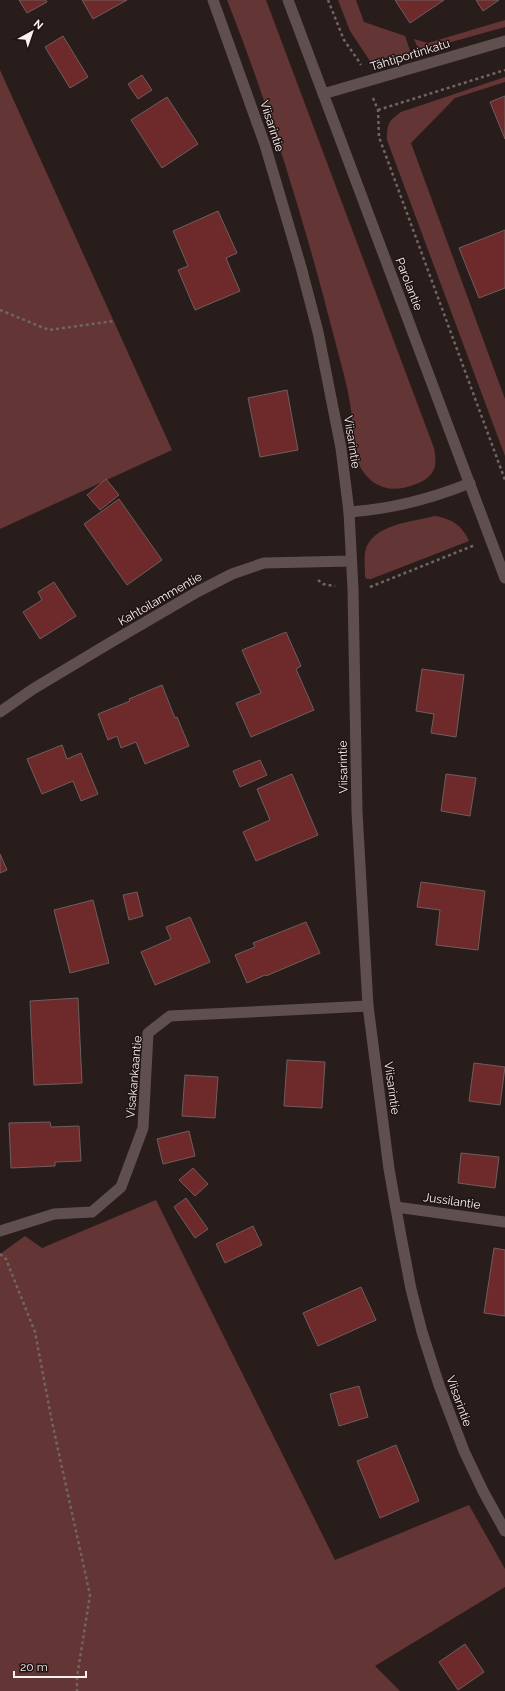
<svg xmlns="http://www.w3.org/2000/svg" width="505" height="1691" font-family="Raleway,sans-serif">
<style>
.green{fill:#633534}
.building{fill:#6e2a2a;stroke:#6d5e5d}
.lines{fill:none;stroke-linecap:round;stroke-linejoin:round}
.path{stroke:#706564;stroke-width:2.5;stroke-dasharray:3 3;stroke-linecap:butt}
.minor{stroke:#5f504f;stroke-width:11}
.tertiary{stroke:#5f504f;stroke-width:11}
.secondary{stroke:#5f504f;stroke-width:11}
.labels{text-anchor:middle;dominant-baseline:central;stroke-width:3;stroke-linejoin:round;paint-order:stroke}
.street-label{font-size:12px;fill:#fbf2f1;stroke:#1f1413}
</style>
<rect width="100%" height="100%" fill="#291d1c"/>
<g class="green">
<path d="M227 0H266L434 448C435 454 436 460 435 466 433 475 425 481 416 484 388 496 365 485 355 455 351 443 353 424 351 410 348 386 340 361 334 337 305 223 270 109 227 0Z"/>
<polygon points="338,0 356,0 364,22 405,36 411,53 370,61 350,31"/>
<polygon points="505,20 505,27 419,51 414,39 428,43"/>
<polygon points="0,70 172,450 0,529"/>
<path d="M505 77V82L455 98 411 143 505 399V456L387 140C387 125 388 121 401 112Z"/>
<path d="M435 516C452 519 462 525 469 541L371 579H367L365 577C365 569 364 560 365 552 371 524 412 522 435 516Z"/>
<polygon points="156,1200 335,1560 469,1505 505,1569 505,1587 375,1666 400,1691 0,1691 0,1254 25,1236 42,1248"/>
</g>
<g class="building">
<polygon points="19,0 46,0 47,2 27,13"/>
<polygon points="82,0 127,0 93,19"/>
<polygon points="395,0 444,0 410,23"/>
<polygon points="476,0 499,0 483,11"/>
<polygon points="63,36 88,77 70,88 45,47"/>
<polygon points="142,75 152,90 138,99 128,84"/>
<polygon points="505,96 505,139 490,102"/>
<polygon points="167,97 198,144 162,168 131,120"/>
<polygon points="218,211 237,253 226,258 240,291 195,310 178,270 188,266 173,231"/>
<polygon points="505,230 505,288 479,298 459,248"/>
<polygon points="287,390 298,450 260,457 248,398"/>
<polygon points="106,479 119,495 100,510 87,495"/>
<polygon points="119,499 162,560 127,585 84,524"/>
<polygon points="54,582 76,616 40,639 23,612 42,600 38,592"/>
<polygon points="286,632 301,666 296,669 314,710 251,737 236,703 261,693 242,650"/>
<polygon points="422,669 464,675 456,737 431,733 434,714 416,711"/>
<polygon points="162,685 175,718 177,717 189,746 145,764 136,742 121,748 117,736 108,740 98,714 130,701 129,699"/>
<polygon points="62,745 67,759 81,753 98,794 81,801 73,781 42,794 27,759"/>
<polygon points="260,760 267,775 240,787 233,771"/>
<polygon points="292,774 318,835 256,861 243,832 270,820 257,789"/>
<polygon points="446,774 476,778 470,816 441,811"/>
<polygon points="0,854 7,870 0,873"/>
<polygon points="421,882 485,891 478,950 436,945 440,910 417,907"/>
<polygon points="137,892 143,916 129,920 123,895"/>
<polygon points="93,900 109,963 70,973 54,910"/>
<polygon points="190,917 210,962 155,985 141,952 171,939 166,927"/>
<polygon points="306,922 320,953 266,976 265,975 247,983 235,955 255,947 253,943"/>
<polygon points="78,998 82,1083 34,1085 30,1001"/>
<polygon points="287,1060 325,1062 322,1108 284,1106"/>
<polygon points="474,1063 505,1067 500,1105 469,1101"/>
<polygon points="185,1075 218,1077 215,1118 182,1116"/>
<polygon points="50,1122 51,1127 79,1126 81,1161 55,1162 55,1166 11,1168 9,1123"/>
<polygon points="189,1131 195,1156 163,1164 157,1139"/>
<polygon points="461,1153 499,1157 495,1188 458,1183"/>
<polygon points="193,1168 208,1184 195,1196 179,1180"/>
<polygon points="186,1198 208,1229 195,1238 174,1207"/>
<polygon points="253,1226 262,1245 225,1263 216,1244"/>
<polygon points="494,1248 505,1250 505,1316 484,1313"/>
<polygon points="361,1287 376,1320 318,1346 303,1313"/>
<polygon points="359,1386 368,1417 339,1426 330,1394"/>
<polygon points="396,1445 419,1501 380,1518 357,1461"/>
<polygon points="465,1644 484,1672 458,1690 439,1662"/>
</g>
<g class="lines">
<g class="path">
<polyline points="328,0 344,40 358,60 361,65"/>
<polyline points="373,98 378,110 379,137 505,480"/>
<polyline points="378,110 505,70"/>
<polyline points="0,310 49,330 114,321"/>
<polyline points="318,580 323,584 335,586"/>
<polyline points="370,587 475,545"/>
<polyline points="0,1254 6,1259 35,1332 52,1422 90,1595 77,1677 77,1691"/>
</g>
<g class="minor">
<polyline points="323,94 505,41"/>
<path d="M349 512C391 509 431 499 470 483"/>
<polyline points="0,712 33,689 113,641 197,592 232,574 264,563 351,561"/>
<polyline points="396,1207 505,1222"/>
<polyline points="0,1231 54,1214 92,1212 121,1187 143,1128 148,1033 170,1016 368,1006"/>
</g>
<polyline class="tertiary" points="213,0 265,145 301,267 318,332 341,448 349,512 353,589 357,812 368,1006 389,1169 400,1231 411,1289 422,1332 439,1385 464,1451 483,1491 505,1531"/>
<polyline class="secondary" points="288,0 505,578"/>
</g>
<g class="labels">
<g class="street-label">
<text transform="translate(410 55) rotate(-17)">Tähtiportinkatu</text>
<text transform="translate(272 126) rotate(72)">Viisarintie</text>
<text transform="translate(409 284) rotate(69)">Parolantie</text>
<text transform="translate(352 442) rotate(81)">Viisarintie</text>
<text transform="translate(160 599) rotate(-30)">Kahtoilammentie</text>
<text transform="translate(343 767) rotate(-91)">Viisarintie</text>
<text transform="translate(134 1077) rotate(-85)">Visakankaantie</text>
<text transform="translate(392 1088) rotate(82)">Viisarintie</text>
<text transform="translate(452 1201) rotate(8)">Jussilantie</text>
<text transform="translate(459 1401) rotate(70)">Viisarintie</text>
</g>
</g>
<g transform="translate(32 32) rotate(40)" stroke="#1f1413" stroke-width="3" paint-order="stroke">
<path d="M0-3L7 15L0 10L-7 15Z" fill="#fbf2f1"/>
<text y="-6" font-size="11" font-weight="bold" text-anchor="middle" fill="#fbf2f1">N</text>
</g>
<path d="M14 1671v6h72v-6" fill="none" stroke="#fbf2f1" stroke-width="2"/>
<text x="20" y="1671" font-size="12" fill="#fbf2f1" stroke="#1f1413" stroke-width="3" paint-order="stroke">20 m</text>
</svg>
